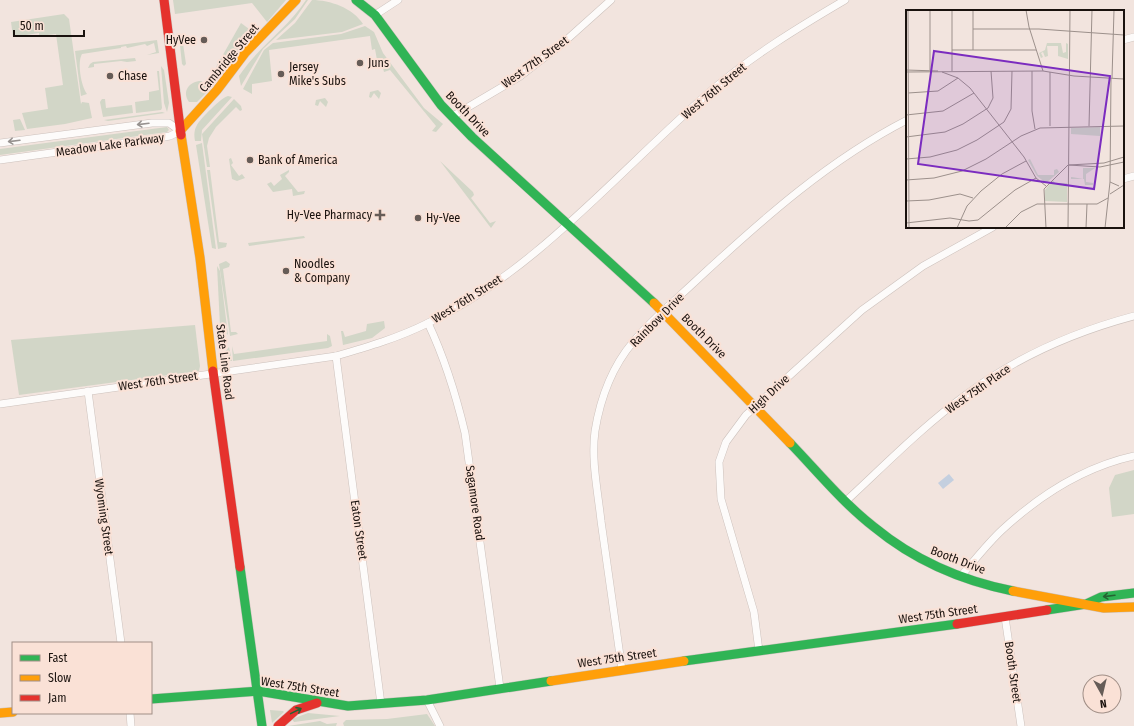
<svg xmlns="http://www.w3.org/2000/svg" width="1134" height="726" font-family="'Fira Sans Condensed',sans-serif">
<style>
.green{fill:#d2d6c7}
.water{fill:#c4cfdf}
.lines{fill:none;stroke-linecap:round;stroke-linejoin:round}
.street-casing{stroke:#ccc1bc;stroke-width:8}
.fast-casing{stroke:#ccc1bc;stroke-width:10}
.slow-casing{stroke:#ccc1bc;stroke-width:10}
.jam-casing{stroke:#ccc1bc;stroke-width:10}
.street{stroke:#fdfbfa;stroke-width:7}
.fast{stroke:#30b455;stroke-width:9}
.slow{stroke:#ff9f0a;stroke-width:9}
.jam{stroke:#e5322d;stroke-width:9}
.oneway{stroke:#979290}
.oneway2{stroke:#256332}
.poi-dot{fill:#665c57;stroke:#fae1d6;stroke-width:1.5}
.labels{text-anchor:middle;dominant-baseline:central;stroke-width:4;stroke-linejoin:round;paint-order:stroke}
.poi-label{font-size:12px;fill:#1a120e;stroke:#fae1d6;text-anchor:start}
.street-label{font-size:12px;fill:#1a120e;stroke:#fae1d6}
.inset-road{fill:none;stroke:#9c908b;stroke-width:1}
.view{fill:#7b2cbf;fill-opacity:0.15;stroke:#7b2cbf;stroke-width:2}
.inset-edge{fill:none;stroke:#1a120e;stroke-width:2}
</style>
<rect width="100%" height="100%" fill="#f2e4de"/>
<g class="green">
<polygon points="173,0 286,0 267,22 252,3 175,14"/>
<path d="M306 0H308L295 19 263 49 241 86 239 76C258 47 287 29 306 0Z"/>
<path d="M312 0C330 0 353 8 363 24L342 32 276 40 295 23Z"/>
<polygon points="64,14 69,19 81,104 82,102 89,103 92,118 65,124 27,129 22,113 48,109 45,88 63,85 56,34 39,36 39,33 13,37 11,22"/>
<polygon points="241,23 249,29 249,38 224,69 218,71 216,67"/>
<polygon points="365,26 374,32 383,53 424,108 443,124 436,132 432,131 436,126 390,70 384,72 381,60 377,60 375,49 372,50 370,36 269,50 272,81 252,84 252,94 243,89 264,50 273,43 341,34"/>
<polygon points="179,36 182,37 186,64 184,66 182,64"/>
<path d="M157 40 159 53 147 55 156 52 154 43 147 46 145 44 127 48 126 46 121 47V48L82 54C77 62 81 86 87 94L81 96 75 51Z"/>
<polygon points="135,58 136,61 127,62 121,61 94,64 94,67 88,68 90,64 93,62"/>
<polygon points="161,66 164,70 169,103 167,112 164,103"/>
<polygon points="157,71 159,71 162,108 161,110 136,113 135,102 149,100 149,92 159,90"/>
<path d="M201 81 207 85V92L197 102H189C181 91 190 81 201 81Z"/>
<polygon points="378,90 381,93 379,99 374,93 371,98 369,97 370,92"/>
<path d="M228 96 232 97 202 130 201 141H195C194 135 194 130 197 125 200 119 222 97 228 96Z"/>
<polygon points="325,98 328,102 326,107 320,101 318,106 315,105 316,100"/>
<polygon points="102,99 105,99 106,108 132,105 133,113 103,117 100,102"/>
<polygon points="234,99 241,106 242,110 240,111 236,107 216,127 209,138 207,146 210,167 207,167 202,134"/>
<polygon points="162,112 165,113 108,121 104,120"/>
<polygon points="20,119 25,130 15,131 13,120"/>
<polygon points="167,127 169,130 167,132 0,155 0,149"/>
<polygon points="202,143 216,249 212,248 196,145"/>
<polygon points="231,158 233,163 231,165 239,176 242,174 245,178 237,181 232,179 229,159"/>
<polygon points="440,161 473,192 474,195 471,198 490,223 496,221 491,228"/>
<polygon points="207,170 210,170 219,242 227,243 226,247 218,249"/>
<polygon points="289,170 289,172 285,176 298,192 305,191 304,194 293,196 292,189 273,192 267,184 271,182 274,186 282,179 280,175"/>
<polygon points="304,236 305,238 249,246 248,243"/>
<polygon points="226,261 230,264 229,267 223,269 231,332 236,332 238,334 230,336 219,264"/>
<polygon points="217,266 220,271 228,335 220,326"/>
<polygon points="384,321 385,328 372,338 343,345 341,331 343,331 345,337 366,331 367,324"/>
<polygon points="195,325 200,366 199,371 19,395 11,340"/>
<polygon points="327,334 330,336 332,346 328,348 233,361 232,346 234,354 327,341"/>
<polygon points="229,347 232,361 222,361 223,354"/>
<polygon points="1134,470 1134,514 1112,517 1109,488 1115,475"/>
<polygon points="270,710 283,711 284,712 272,723"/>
<polygon points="308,713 340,716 294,722 292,719"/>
<polygon points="427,714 435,726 344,726 343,723 346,720 387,719"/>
<polygon points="320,721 327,724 337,723 336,726 288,726"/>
</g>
<polygon class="water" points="949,474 954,480 943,489 938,483"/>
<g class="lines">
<g class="street-casing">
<g id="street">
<polyline points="375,15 398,0"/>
<polyline points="1123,40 1134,37"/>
<polyline points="453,116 519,77 563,43 611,0"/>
<polyline points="0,143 152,123 169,123 180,131"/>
<polyline points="0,160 159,138 170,136 180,131"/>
<polyline points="1123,179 1134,176"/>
<path d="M428 323C445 359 456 395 465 433L500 688"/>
<polyline points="336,356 381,704"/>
<polyline points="88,391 121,643"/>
<path d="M0 404 336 356C367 347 398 338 428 323 539 269 619 170 712 90 753 55 799 27 845 0"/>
<path d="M846 501C885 465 923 426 967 394 1017 357 1074 332 1134 316"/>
<path d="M961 576C974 561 987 544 1002 530 1039 496 1084 467 1134 456"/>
<polyline points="1005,617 1021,726"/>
<polyline points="759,651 754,612 721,499 719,462 726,442 746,415 862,310 923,266 993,227"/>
<path d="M622 670C615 620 608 571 601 521 598 492 591 461 595 431 600 400 612 367 633 342 652 319 678 298 700 277 764 218 829 160 907 120"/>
<polyline points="427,700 440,726"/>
<polyline points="130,713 131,726"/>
</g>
</g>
<g class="fast-casing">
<g id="fast">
<polyline points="356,0 375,15 441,105 472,137 654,303"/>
<path d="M790 443C817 471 843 503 874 527 914 560 963 581 1013 591"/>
<polyline points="240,567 262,726"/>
<polyline points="1047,610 1086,604 1101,597 1134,593"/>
<polyline points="684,661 957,624"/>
<polyline points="151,699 258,691 348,706 427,700 551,681"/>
</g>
</g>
<g class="slow-casing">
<g id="slow">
<polyline points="180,131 217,90 245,53 296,0"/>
<polyline points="181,135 200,258 213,371"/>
<polyline points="654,303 790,443"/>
<polyline points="1013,591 1104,608 1134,607"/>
<polyline points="551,681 684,661"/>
<polyline points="0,713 13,712"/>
</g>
</g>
<g class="jam-casing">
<g id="jam">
<polyline points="164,0 181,135"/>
<polyline points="213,371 240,567"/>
<polyline points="957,624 1047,610"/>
<polyline points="278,726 296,710 317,703"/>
</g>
</g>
<use href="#street" class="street"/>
<use href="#fast" class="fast"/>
<use href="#slow" class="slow"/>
<use href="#jam" class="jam"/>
</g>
<defs><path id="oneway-shaft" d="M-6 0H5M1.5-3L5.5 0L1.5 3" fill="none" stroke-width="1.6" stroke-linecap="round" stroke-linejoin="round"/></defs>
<g class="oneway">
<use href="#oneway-shaft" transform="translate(143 124) rotate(173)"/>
<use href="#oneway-shaft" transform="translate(14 141) rotate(173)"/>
</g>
<g class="oneway2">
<use href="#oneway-shaft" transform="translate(1109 596) rotate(173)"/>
<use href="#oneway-shaft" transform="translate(296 711) rotate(-26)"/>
</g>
<g class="poi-dot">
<circle cx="204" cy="40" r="4"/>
<circle cx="360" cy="63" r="4"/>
<circle cx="281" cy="74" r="4"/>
<circle cx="110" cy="76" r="4"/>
<circle cx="250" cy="160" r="4"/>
<path d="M378 209h4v4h4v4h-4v4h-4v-4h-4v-4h4z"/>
<circle cx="418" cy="218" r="4"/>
<circle cx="286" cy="271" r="4"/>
</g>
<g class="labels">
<g class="poi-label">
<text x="196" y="40" text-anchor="end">HyVee</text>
<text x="368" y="63">Juns</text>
<text x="289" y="67">Jersey<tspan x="289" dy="14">Mike's Subs</tspan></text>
<text x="118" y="76">Chase</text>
<text x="258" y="160">Bank of America</text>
<text x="372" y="215" text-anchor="end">Hy-Vee Pharmacy</text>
<text x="426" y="218">Hy-Vee</text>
<text x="294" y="264">Noodles<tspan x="294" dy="14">&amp; Company</tspan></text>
</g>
<g class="street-label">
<text transform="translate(229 58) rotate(-50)">Cambridge Street</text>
<text transform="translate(535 62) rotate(-36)">West 77th Street</text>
<text transform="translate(714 91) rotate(-40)">West 76th Street</text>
<text transform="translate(468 114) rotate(46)">Booth Drive</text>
<text transform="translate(110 145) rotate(-8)">Meadow Lake Parkway</text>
<text transform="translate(467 299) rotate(-32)">West 76th Street</text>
<text transform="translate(657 320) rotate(-45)">Rainbow Drive</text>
<text transform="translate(704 336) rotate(45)">Booth Drive</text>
<text transform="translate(225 362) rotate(83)">State Line Road</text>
<text transform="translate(158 381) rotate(-8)">West 76th Street</text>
<text transform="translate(978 389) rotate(-35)">West 75th Place</text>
<text transform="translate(769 394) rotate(-43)">High Drive</text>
<text transform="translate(475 503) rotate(82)">Sagamore Road</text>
<text transform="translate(104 517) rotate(82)">Wyoming Street</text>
<text transform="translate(359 530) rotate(82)">Eaton Street</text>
<text transform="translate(958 560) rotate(21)">Booth Drive</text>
<text transform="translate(938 614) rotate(-8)">West 75th Street</text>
<text transform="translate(617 658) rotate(-8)">West 75th Street</text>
<text transform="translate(1013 672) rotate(82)">Booth Street</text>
<text transform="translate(300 687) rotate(9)">West 75th Street</text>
</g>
</g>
<g transform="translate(906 10)">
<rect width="218" height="218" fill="#f2e4de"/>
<path d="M141 33H155L157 43 160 42V33L162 34V49L152 46V36H141L142 46 139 47 137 42 135 43 137 47 135 48 133 43 139 40ZM194 117V126L165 124V118ZM124 149 132 165H148V160L151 159 153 162 140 173 131 166 122 150ZM177 158H189L180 164V172L187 173V175H179L178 169H165V167H166L177 169ZM147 170 149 173H161V192L139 191V180Z" fill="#d2d6c7"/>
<path class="inset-road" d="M2 0 3 218M24 0V60M46 0V61M67 0V40M120 0 123 17 137 61M67 19H133L218 25M46 40H130M0 60 32 61M126 61V101L129 119M0 62 137 61 168 66 218 69M36 62 52 68 64 78 118 147 130 168 140 176M205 68 204 172 213 176M206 68 208 0M2 83 32 81 52 68M0 105 37 101 68 83M144 116V62M183 116 186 0M0 127 39 122 57 114 82 98 87 88 85 61M0 149 24 147 51 140 71 130 98 112 105 99 106 61M163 155 194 157 218 152M163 155 198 153 218 147M0 170 28 168 56 161 80 149 115 126 134 118 218 116M204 184 218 175M0 191 23 190 54 184 67 188M0 213 44 208 63 211 72 210 109 180 130 168M51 218 61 196 75 181 96 164 120 151M99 218 115 202 131 194H191L202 188M140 218 138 179 162 155M162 218 164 0M180 218 181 194M199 218 204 172"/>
<path class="view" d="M28 41 204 66 188 179 12 154Z"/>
<rect width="218" height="218" class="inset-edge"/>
</g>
<rect x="12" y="642" width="140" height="72" fill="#fae1d6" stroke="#a08e86"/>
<rect x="20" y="655" width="20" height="6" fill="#30b455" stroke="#a08e86"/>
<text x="48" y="662" font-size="12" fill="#1a120e">Fast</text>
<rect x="20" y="675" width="20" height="6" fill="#ff9f0a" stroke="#a08e86"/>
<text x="48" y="682" font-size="12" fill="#1a120e">Slow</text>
<rect x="20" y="695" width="20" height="6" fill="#e5322d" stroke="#a08e86"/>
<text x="48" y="702" font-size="12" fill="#1a120e">Jam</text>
<g transform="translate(1102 694) rotate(172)"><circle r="19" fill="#fae1d6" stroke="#a08e86"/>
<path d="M0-3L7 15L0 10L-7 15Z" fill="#665c57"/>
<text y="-6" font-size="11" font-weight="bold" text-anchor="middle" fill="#1a120e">N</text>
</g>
<path d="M14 30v6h70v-6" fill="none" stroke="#1a120e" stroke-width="2"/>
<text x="20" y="30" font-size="12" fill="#1a120e" stroke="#fae1d6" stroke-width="3" paint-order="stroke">50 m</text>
</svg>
